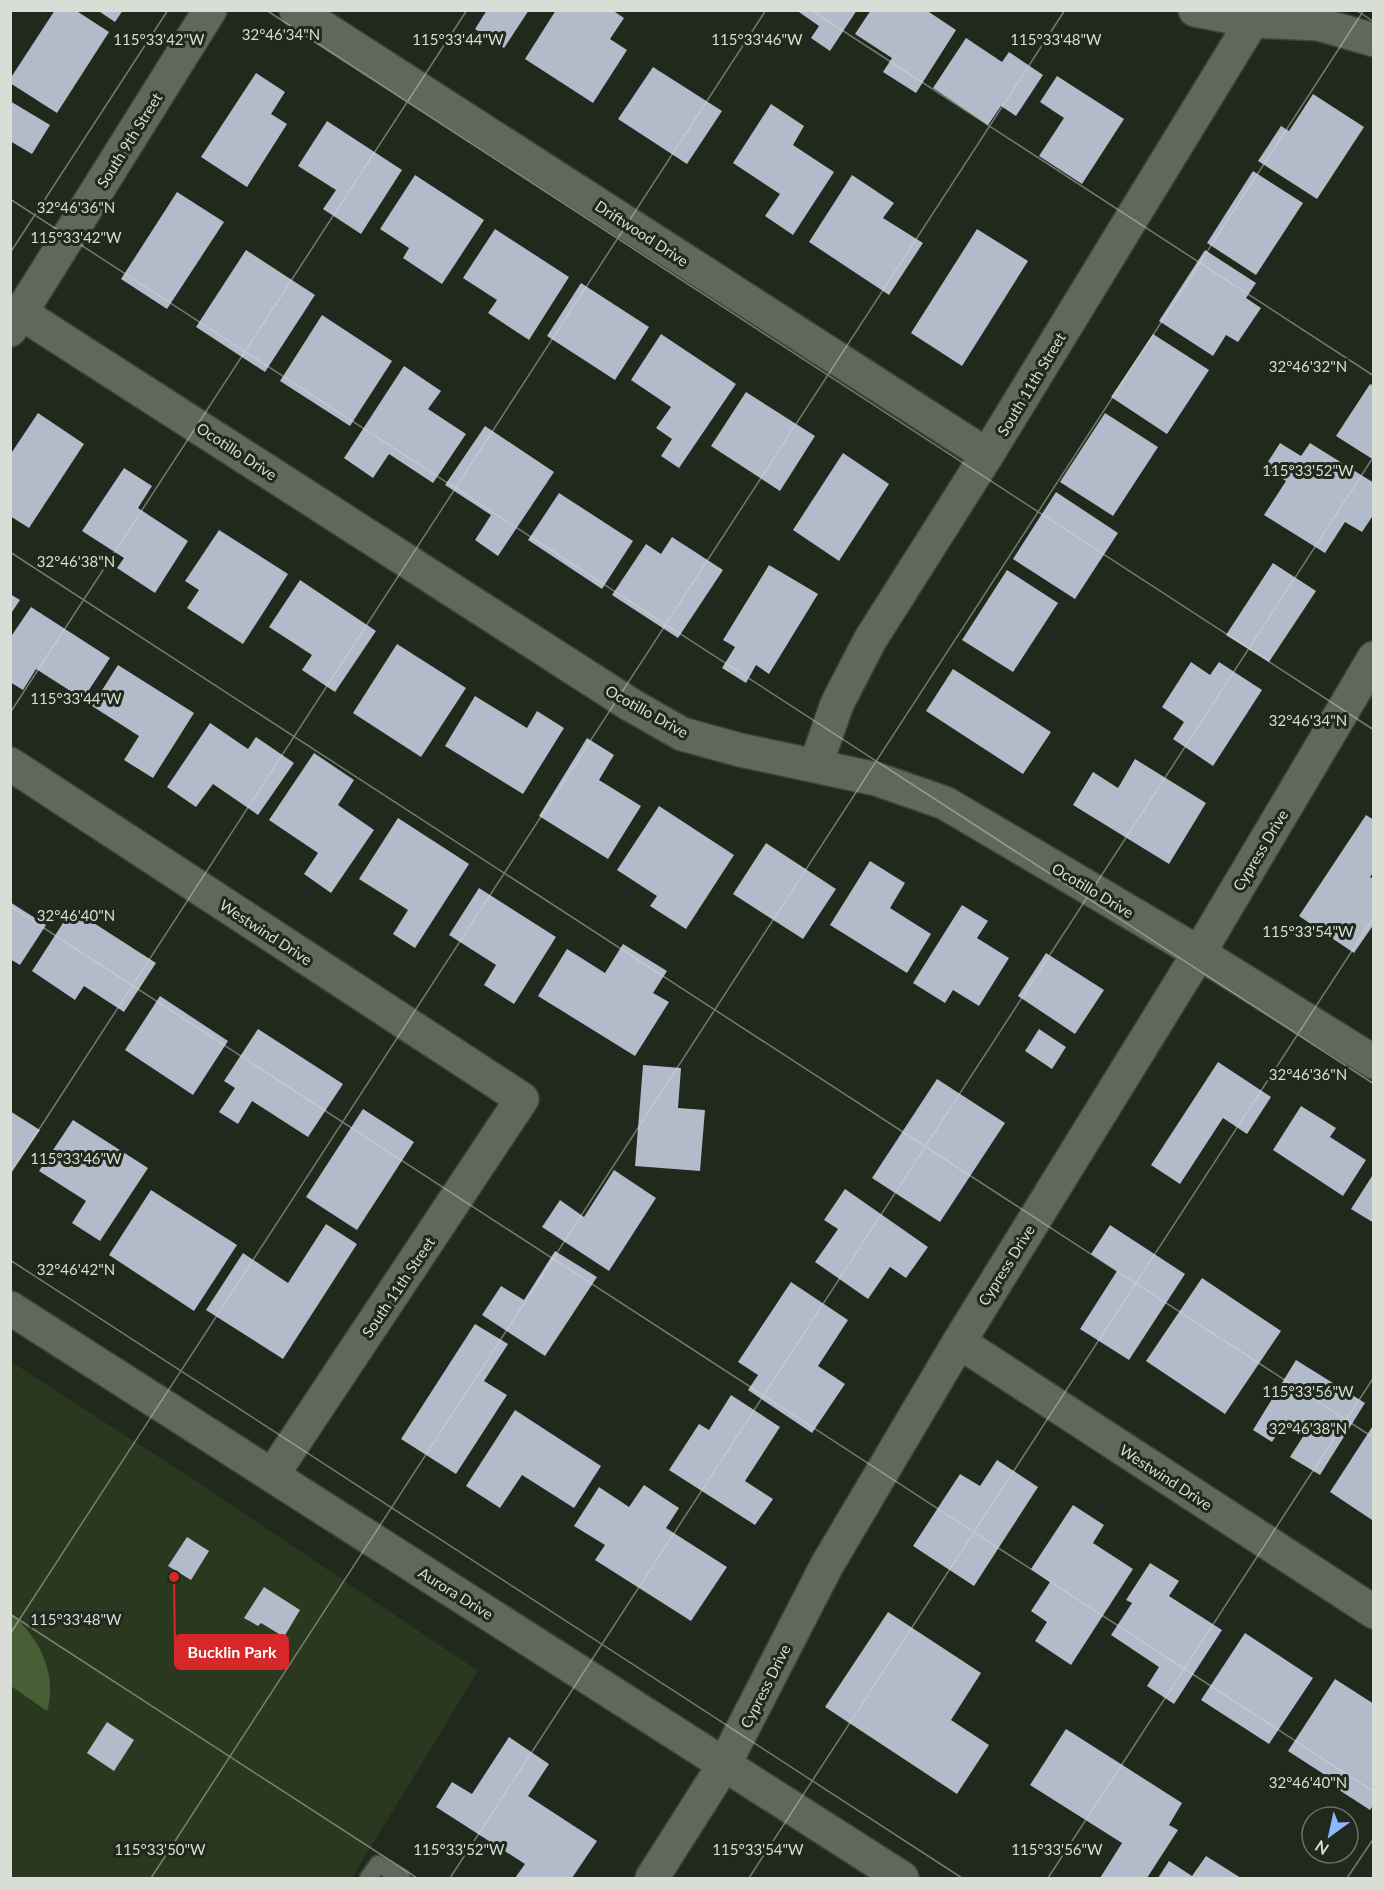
<svg xmlns="http://www.w3.org/2000/svg" width="1384" height="1889" font-family="Lato,sans-serif">
<style>
.green{fill:#29381e}
.water{fill:#475f35}
.building{fill:#b1bbca}
.lines{fill:none;stroke-linecap:round;stroke-linejoin:round}
.service-casing{stroke:#3b4238;stroke-width:20}
.minor-casing{stroke:#3b4238;stroke-width:36}
.service{stroke:#5f685a;stroke-width:16}
.minor{stroke:#5f685a;stroke-width:33}
.ticks{fill:none;stroke:#d8ddd5;stroke-width:1.5;stroke-opacity:0.45}
.labels{text-anchor:middle;dominant-baseline:central;stroke-width:6;stroke-linejoin:round;paint-order:stroke}
.street-label{font-size:15px;fill:#d8ddd5;stroke:#21281c}
.ticks-label{font-size:15px;text-anchor:middle;fill:#d8ddd5;stroke:#21281c;stroke-width:6;stroke-linejoin:round;paint-order:stroke}
.leader{fill:none;stroke:#d62828;stroke-width:2}
.callout-dot{fill:#d62828;stroke:#21281c;stroke-width:2}
.callout{fill:#d62828;stroke:#d62828;stroke-width:2}
.callout-label{font-size:16px;text-anchor:middle;font-weight:bold;fill:#fff}
</style>
<rect width="100%" height="100%" fill="#21281c"/>
<polygon class="green" points="10,1361 199,1483 478,1671 352,1878 11,1878"/>
<path class="water" d="M11 1614C39 1636 58 1676 47 1711L11 1686Z"/>
<g class="building">
<polygon points="55,10 75,10 109,32 57,113 10,83 10,79"/>
<polygon points="97,10 123,10 115,22"/>
<polygon points="487,10 529,10 504,48 475,29"/>
<polygon points="556,10 612,10 624,18 610,39 627,50 593,103 525,59"/>
<polygon points="796,10 857,10 830,51 811,38 819,26"/>
<polygon points="871,10 926,10 956,30 916,93 883,72 892,58 855,34"/>
<polygon points="966,38 1002,62 1009,52 1043,75 1016,116 1001,106 988,125 933,88"/>
<polygon points="653,67 722,111 687,164 618,119"/>
<polygon points="256,73 285,92 271,114 287,124 247,187 201,157"/>
<polygon points="1057,76 1124,119 1082,184 1039,156 1064,118 1040,102"/>
<polygon points="1313,94 1364,127 1317,199 1258,161 1281,126 1289,131"/>
<polygon points="10,101 50,125 32,154 10,141"/>
<polygon points="771,104 804,126 793,145 834,172 793,235 765,216 780,194 733,163"/>
<polygon points="327,121 402,170 361,234 323,209 336,190 298,166"/>
<polygon points="1253,171 1303,203 1256,275 1207,243"/>
<polygon points="415,175 484,220 442,284 403,258 409,248 380,229"/>
<polygon points="852,175 894,203 883,218 923,243 889,295 809,242"/>
<polygon points="177,192 224,222 167,309 121,279"/>
<polygon points="495,229 569,277 529,340 488,313 497,300 463,278"/>
<polygon points="977,229 1028,261 962,366 911,333"/>
<polygon points="246,250 315,295 265,372 196,327"/>
<polygon points="1205,250 1256,283 1246,298 1261,308 1238,342 1226,335 1213,356 1159,321"/>
<polygon points="581,283 649,327 615,380 547,336"/>
<polygon points="322,315 392,361 350,426 280,381"/>
<polygon points="661,334 736,384 679,468 661,456 672,439 656,428 671,407 631,380"/>
<polygon points="1153,334 1209,370 1167,434 1111,397"/>
<polygon points="404,366 441,391 428,409 466,434 433,483 389,454 373,478 344,458"/>
<polygon points="1370,384 1374,386 1374,460 1336,436"/>
<polygon points="746,392 815,436 780,491 711,446"/>
<polygon points="38,413 84,444 29,528 10,516 10,455"/>
<polygon points="1105,413 1158,447 1113,516 1060,482"/>
<polygon points="485,426 554,472 498,556 475,540 491,515 445,485"/>
<polygon points="1280,443 1301,456 1310,443 1374,483 1374,514 1362,532 1345,522 1325,553 1264,515 1286,481 1264,468"/>
<polygon points="843,453 889,484 839,561 793,530"/>
<polygon points="124,468 152,486 138,508 188,541 155,593 117,568 124,558 82,531"/>
<polygon points="1056,492 1118,533 1075,599 1013,559"/>
<polygon points="559,493 633,541 602,589 528,540"/>
<polygon points="219,530 288,574 243,644 187,608 199,590 185,581"/>
<polygon points="672,537 723,570 678,638 612,595 646,544 661,554"/>
<polygon points="1273,563 1316,591 1269,662 1226,635"/>
<polygon points="769,565 818,594 769,674 756,665 746,683 722,668 735,647 723,640"/>
<polygon points="1007,570 1058,603 1013,672 962,640"/>
<polygon points="300,580 376,631 335,692 302,670 312,655 269,627"/>
<polygon points="10,594 20,600 10,615"/>
<polygon points="31,607 110,658 83,699 36,669 23,690 10,682 10,638"/>
<polygon points="397,644 466,688 421,757 353,713"/>
<polygon points="1191,662 1210,675 1219,662 1262,690 1213,766 1173,739 1184,722 1162,707"/>
<polygon points="118,665 194,713 153,778 124,760 139,736 92,706"/>
<polygon points="953,669 1051,732 1023,774 926,711"/>
<polygon points="475,696 527,728 537,711 564,728 523,794 445,746"/>
<polygon points="210,723 248,749 256,737 294,763 258,815 213,784 196,807 167,787"/>
<polygon points="587,738 614,755 599,780 641,806 608,859 539,816"/>
<polygon points="314,753 354,780 338,805 374,830 331,893 304,874 318,853 269,820"/>
<polygon points="1135,759 1206,803 1169,864 1073,805 1093,772 1118,788"/>
<polygon points="659,806 734,855 686,929 650,906 657,896 617,870"/>
<polygon points="1366,815 1374,820 1374,871 1370,877 1374,879 1374,924 1354,953 1299,916"/>
<polygon points="398,818 469,864 415,948 393,934 408,910 359,879"/>
<polygon points="766,843 836,889 803,939 733,894"/>
<polygon points="870,861 905,883 890,908 931,934 907,973 830,925"/>
<polygon points="479,888 556,937 514,1004 484,985 496,965 449,935"/>
<polygon points="10,902 46,925 20,965 10,959"/>
<polygon points="962,905 988,921 977,938 1009,958 979,1006 953,990 945,1003 913,983"/>
<polygon points="72,909 156,963 124,1012 84,986 75,1000 32,971"/>
<polygon points="623,944 667,971 653,993 669,1002 635,1056 538,996 567,949 605,973"/>
<polygon points="1046,953 1104,990 1075,1034 1018,996"/>
<polygon points="160,996 228,1041 193,1095 125,1050"/>
<polygon points="258,1029 343,1084 308,1137 252,1101 238,1124 219,1112 235,1088 224,1081"/>
<polygon points="1039,1029 1066,1047 1052,1069 1025,1051"/>
<polygon points="1218,1062 1271,1097 1247,1134 1223,1118 1180,1184 1151,1165"/>
<polygon points="643,1065 681,1068 678,1108 705,1110 700,1171 635,1166"/>
<polygon points="937,1079 1005,1123 940,1222 872,1178"/>
<polygon points="1301,1106 1336,1128 1330,1137 1366,1160 1343,1196 1273,1150"/>
<polygon points="363,1109 414,1142 357,1230 306,1197"/>
<polygon points="10,1111 40,1130 10,1174"/>
<polygon points="73,1120 148,1168 100,1241 72,1223 86,1201 39,1171"/>
<polygon points="614,1170 656,1198 609,1271 542,1227 560,1200 584,1217"/>
<polygon points="1374,1173 1374,1223 1351,1209"/>
<polygon points="845,1189 928,1247 906,1278 890,1267 868,1299 815,1262 838,1229 824,1220"/>
<polygon points="151,1190 237,1245 194,1311 109,1255"/>
<polygon points="326,1224 357,1244 283,1359 206,1310 243,1253 288,1283"/>
<polygon points="1110,1225 1185,1274 1129,1360 1080,1329 1117,1271 1091,1254"/>
<polygon points="555,1251 597,1277 545,1356 482,1315 501,1286 524,1300"/>
<polygon points="1202,1278 1281,1331 1225,1414 1146,1361"/>
<polygon points="791,1282 848,1320 818,1366 845,1384 812,1433 748,1390 758,1375 738,1362"/>
<polygon points="475,1324 508,1344 484,1381 507,1395 456,1474 401,1439"/>
<polygon points="1296,1360 1365,1403 1320,1475 1290,1457 1304,1435 1284,1423 1272,1442 1253,1430"/>
<polygon points="731,1395 780,1427 745,1481 773,1499 755,1525 669,1470 699,1424 709,1430"/>
<polygon points="515,1410 601,1466 574,1508 522,1475 500,1508 466,1486"/>
<polygon points="1374,1424 1374,1518 1372,1520 1330,1492"/>
<polygon points="997,1460 1038,1487 974,1586 913,1546 960,1474 980,1486"/>
<polygon points="644,1485 679,1508 666,1528 727,1567 691,1621 595,1560 605,1545 574,1526 599,1487 629,1507"/>
<polygon points="1073,1505 1104,1525 1093,1543 1133,1569 1071,1665 1035,1641 1047,1622 1031,1611 1050,1582 1031,1569"/>
<polygon points="187,1537 209,1551 191,1580 168,1566"/>
<polygon points="1150,1563 1179,1581 1169,1596 1222,1630 1174,1704 1147,1686 1159,1667 1111,1635 1132,1603 1126,1600"/>
<polygon points="264,1587 300,1610 284,1637 261,1623 258,1626 244,1618"/>
<polygon points="888,1612 981,1673 951,1720 989,1745 957,1794 825,1707"/>
<polygon points="1245,1633 1313,1678 1269,1744 1201,1700"/>
<polygon points="1335,1679 1374,1704 1374,1804 1370,1810 1336,1788 1339,1784 1288,1751"/>
<polygon points="107,1722 134,1740 114,1771 87,1753"/>
<polygon points="1066,1729 1182,1803 1169,1825 1178,1830 1147,1878 1100,1878 1122,1843 1030,1785"/>
<polygon points="509,1737 549,1764 528,1796 597,1841 572,1878 515,1878 525,1864 436,1807 452,1782 472,1794"/>
<polygon points="1206,1856 1241,1878 1158,1878 1169,1861 1192,1876"/>
</g>
<g class="lines">
<g class="service-casing">
<polyline id="service" points="368,1878 378,1864 402,1878"/>
</g>
<g class="minor-casing">
<g id="minor">
<polyline points="296,10 987,455"/>
<polyline points="1195,10 1252,21 1318,24 1374,40"/>
<polyline points="21,313 631,705 682,734 740,750 876,779 945,803 1199,953 1374,1062"/>
<polyline points="10,330 210,10"/>
<polyline points="10,764 522,1099 273,1474"/>
<polyline points="816,764 837,704 870,640 987,455 1259,10"/>
<polyline points="10,1308 902,1878"/>
<polyline points="959,1342 1374,1612"/>
<polyline points="652,1878 725,1763 827,1565 959,1342 1199,953 1374,658"/>
</g>
</g>
<use href="#service" class="service"/>
<use href="#minor" class="minor"/>
</g>
<path class="ticks" d="M266 10 1374 730M811 10 1374 376M1356 10 1374 22M10 199 1374 1084M10 253 168 10M10 552 1374 1438M10 713 467 10M10 906 1374 1792M10 1174 766 10M10 1260 962 1878M10 1614 417 1878M10 1634 1065 10M151 1878 1364 10M450 1878 1374 456M749 1878 1374 917M1048 1878 1374 1377M1347 1878 1374 1838"/>
<g class="labels">
<g class="street-label">
<text transform="translate(129 140) rotate(-58)">South 9th Street</text>
<text transform="translate(642 233) rotate(33)">Driftwood Drive</text>
<text transform="translate(1031 384) rotate(-59)">South 11th Street</text>
<text transform="translate(237 451) rotate(33)">Ocotillo Drive</text>
<text transform="translate(647 711) rotate(29)">Ocotillo Drive</text>
<text transform="translate(1260 850) rotate(-59)">Cypress Drive</text>
<text transform="translate(1093 890) rotate(31)">Ocotillo Drive</text>
<text transform="translate(266 932) rotate(33)">Westwind Drive</text>
<text transform="translate(1006 1265) rotate(-58)">Cypress Drive</text>
<text transform="translate(398 1287) rotate(-56)">South 11th Street</text>
<text transform="translate(1166 1477) rotate(33)">Westwind Drive</text>
<text transform="translate(456 1593) rotate(32)">Aurora Drive</text>
<text transform="translate(765 1686) rotate(-63)">Cypress Drive</text>
</g>
</g>
<g class="ticks-label">
<text x="281" y="40">32°46'34"N</text>
<text x="757" y="45">115°33'46"W</text>
<text x="159" y="45">115°33'42"W</text>
<text x="458" y="45">115°33'44"W</text>
<text x="1056" y="45">115°33'48"W</text>
<text x="76" y="213">32°46'36"N</text>
<text x="76" y="243">115°33'42"W</text>
<text x="1308" y="372">32°46'32"N</text>
<text x="1308" y="476">115°33'52"W</text>
<text x="76" y="567">32°46'38"N</text>
<text x="76" y="704">115°33'44"W</text>
<text x="1308" y="726">32°46'34"N</text>
<text x="76" y="921">32°46'40"N</text>
<text x="1308" y="937">115°33'54"W</text>
<text x="1308" y="1080">32°46'36"N</text>
<text x="76" y="1164">115°33'46"W</text>
<text x="76" y="1275">32°46'42"N</text>
<text x="1308" y="1397">115°33'56"W</text>
<text x="1308" y="1434">32°46'38"N</text>
<text x="76" y="1625">115°33'48"W</text>
<text x="1308" y="1788">32°46'40"N</text>
<text x="160" y="1855">115°33'50"W</text>
<text x="459" y="1855">115°33'52"W</text>
<text x="758" y="1855">115°33'54"W</text>
<text x="1057" y="1855">115°33'56"W</text>
</g>
<path class="leader" d="M174 1577L175 1652"/>
<circle class="callout-dot" cx="174" cy="1577" r="6"/>
<rect class="callout" x="175" y="1635" width="113" height="34" rx="6"/>
<g class="callout-label">
<text x="232" y="1658">Bucklin Park</text>
</g>
<rect width="1384" height="1889" fill="none" stroke="#d8ddd5" stroke-width="24"/>
<g transform="translate(1330 1835) rotate(213)"><circle r="28" fill="#21281c" stroke="#6a7066" stroke-width="1.5"/>
<path d="M0-4.5L10 22L0 15L-10 22Z" fill="#8db9fc"/>
<text y="-9" font-size="16" font-weight="bold" text-anchor="middle" fill="#d8ddd5">N</text>
</g>
</svg>
